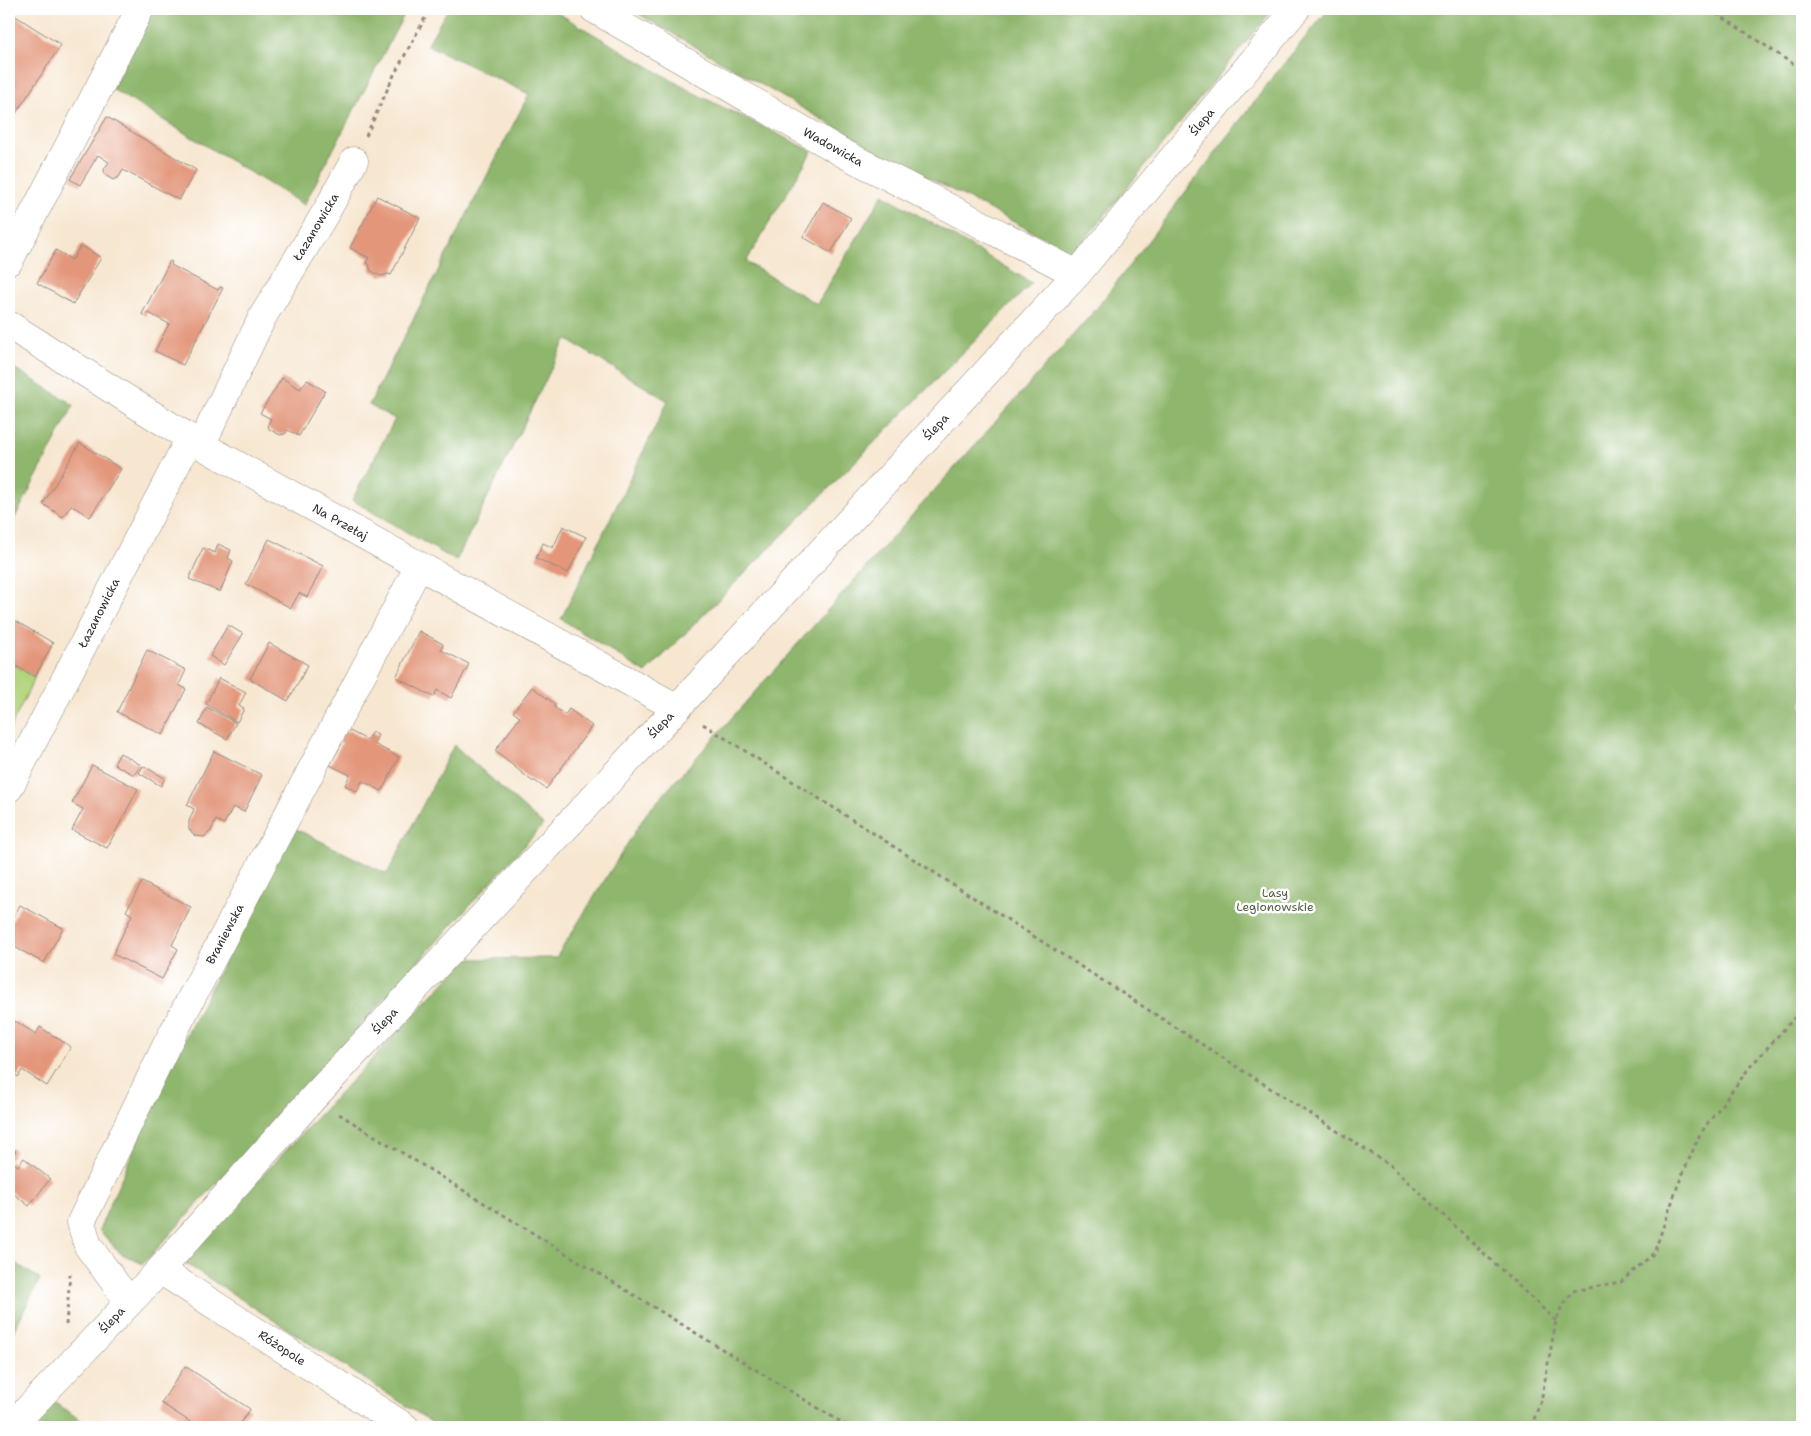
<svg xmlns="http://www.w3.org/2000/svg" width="1811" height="1436" font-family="'Shantell Sans',sans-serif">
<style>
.green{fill:#b3d47c;stroke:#6f8054}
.forest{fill:#8eb66c;stroke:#5c704c}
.building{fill:#e3967a}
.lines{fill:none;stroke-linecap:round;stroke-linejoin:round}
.minor-casing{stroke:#91897e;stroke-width:29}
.path{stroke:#91897e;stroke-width:3;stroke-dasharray:4 4;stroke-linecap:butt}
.minor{stroke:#fff;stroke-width:28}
.labels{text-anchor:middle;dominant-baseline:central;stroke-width:5;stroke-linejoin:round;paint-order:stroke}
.street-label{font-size:12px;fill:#2b2b2b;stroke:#fff}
.park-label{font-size:12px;fill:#545e43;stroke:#fff}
</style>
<rect width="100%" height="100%" fill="#fff"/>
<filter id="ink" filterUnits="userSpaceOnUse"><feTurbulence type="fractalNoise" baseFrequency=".02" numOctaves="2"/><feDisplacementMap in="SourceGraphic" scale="10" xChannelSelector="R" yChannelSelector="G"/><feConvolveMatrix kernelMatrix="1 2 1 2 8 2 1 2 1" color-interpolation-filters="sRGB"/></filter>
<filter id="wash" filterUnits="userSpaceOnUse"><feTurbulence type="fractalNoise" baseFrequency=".0096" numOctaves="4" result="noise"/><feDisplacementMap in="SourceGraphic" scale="20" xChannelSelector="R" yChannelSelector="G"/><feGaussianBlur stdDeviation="1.12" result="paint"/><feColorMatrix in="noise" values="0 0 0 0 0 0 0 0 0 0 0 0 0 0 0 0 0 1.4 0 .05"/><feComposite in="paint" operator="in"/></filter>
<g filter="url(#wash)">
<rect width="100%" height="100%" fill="#f7e7d1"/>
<polygon class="green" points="9,662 35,677 9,731"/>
<g class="forest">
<polygon points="153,9 407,9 304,205 112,89"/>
<polygon points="448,9 551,9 692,92 812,151 746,262 817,304 883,194 1032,283 646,673 561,619 668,401 566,339 456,561 352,500 395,419 369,405 529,94 427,45"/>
<polygon points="630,9 1273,9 1074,253 882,154"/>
<polygon points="1329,9 1802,9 1802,1427 439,1427 182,1261 466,959 556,958 646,814 1097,308 1280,68"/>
<polygon points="9,365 74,405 9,529"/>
<polygon points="454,745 543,825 143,1264 120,1253 99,1230 163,1082 292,827 387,874"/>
<polygon points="9,1259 40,1279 9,1340"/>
<polygon points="52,1401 91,1427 27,1427"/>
</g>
<g id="blocks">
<g class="building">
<polygon points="14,15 61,45 15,115 9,111 9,23"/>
<polygon points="107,117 196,170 179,200 123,170 119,177 113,180 105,175 104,169 109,162 98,155 80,185 70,179"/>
<polygon points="377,196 420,218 391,275 388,274 381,276 371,271 369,264 366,262 369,258 350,248"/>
<polygon points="823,202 851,218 831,253 803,237"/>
<polygon points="81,245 101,258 73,304 37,283 56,250 72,260"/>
<polygon points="170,261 172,262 171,265 218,290 220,287 223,288 183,365 155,351 169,324 147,312 145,316 142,314"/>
<polygon points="282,378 300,389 307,380 325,391 299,436 288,430 285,434 280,435 269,429 268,424 271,419 260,413"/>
<polygon points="80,443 121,469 90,517 71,505 63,517 43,504"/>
<polygon points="563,526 586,537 568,573 536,558 543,543 553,548"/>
<polygon points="269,539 323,566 307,597 299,593 291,608 246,584"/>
<polygon points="218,544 231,550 228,558 233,561 220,592 189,579 203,548 215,553"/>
<polygon points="9,617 53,643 35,677 9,662"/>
<polygon points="228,625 243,634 224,665 210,656"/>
<polygon points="419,631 443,644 441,650 469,664 451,698 437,690 434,697 396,677"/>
<polygon points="269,643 308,665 288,701 250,679"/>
<polygon points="147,650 186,670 179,685 186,689 163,735 117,712"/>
<polygon points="219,678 246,692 239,706 244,709 237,722 206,704"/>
<polygon points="532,687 555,704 554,707 565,715 569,709 592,726 546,789 535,781 532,781 495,751 520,717 513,712"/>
<polygon points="207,707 236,723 227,739 199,724"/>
<polygon points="342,730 347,733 348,730 367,740 372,732 378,735 374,744 399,757 382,791 362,781 357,792 345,785 350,775 330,765 342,743 337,741"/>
<polygon points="214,751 262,775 244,812 233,807 224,824 216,820 211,831 204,837 195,836 189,829 189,821 194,809 187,805"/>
<polygon points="120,753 141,765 134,775 114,764"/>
<polygon points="92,765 138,789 107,848 72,830 83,809 72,803"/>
<polygon points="143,766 165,778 161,786 139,773"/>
<polygon points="142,882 191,907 172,945 178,949 162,979 113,954 132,915 126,911"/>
<polygon points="20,905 63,928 44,963 9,944 9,927"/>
<polygon points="15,1021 36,1034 40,1027 71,1047 47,1086 22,1070 18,1077 9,1071 9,1031"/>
<polygon points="9,1146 16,1151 9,1160 18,1166 24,1158 50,1179 29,1206 9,1190"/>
<polygon points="185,1366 250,1409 238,1427 198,1427 161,1403"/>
</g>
</g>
</g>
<g filter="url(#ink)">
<use href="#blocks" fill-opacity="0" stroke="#91897e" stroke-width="1"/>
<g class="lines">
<g class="minor-casing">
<g id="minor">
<polyline points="594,9 841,152 1077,274"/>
<polyline points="9,261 140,9"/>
<polyline points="9,325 199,444 677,708"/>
<polyline points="199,444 208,431 263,316 326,212 354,161"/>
<polyline points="9,788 190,438"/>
<polyline points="160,1270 405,1427"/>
<polyline points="129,1302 88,1246 81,1222 166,1046 419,566"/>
<polyline points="11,1427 160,1270 313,1098 677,708 1077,274 1296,9"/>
</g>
</g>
<g class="path">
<polyline points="1710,9 1802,70"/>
<polyline points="366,136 394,75 430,9"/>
<polyline points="703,724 1390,1165 1556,1321"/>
<polyline points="339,1114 849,1427"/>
<polyline points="66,1325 70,1274"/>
<polyline points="1531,1427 1541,1401 1556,1321 1561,1308 1573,1291 1621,1282 1654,1253 1678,1185 1700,1134 1749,1068 1796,1016 1802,1013"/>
</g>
<use href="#minor" class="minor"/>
</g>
</g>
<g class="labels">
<g class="street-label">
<text transform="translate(1202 122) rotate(-50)">Ślepa</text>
<text transform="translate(833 147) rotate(29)">Wadowicka</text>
<text transform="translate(316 227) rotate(-59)">Łazanowicka</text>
<text transform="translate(936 427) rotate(-47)">Ślepa</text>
<text transform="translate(340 522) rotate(29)">Na Przełaj</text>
<text transform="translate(99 613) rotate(-63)">Łazanowicka</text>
<text transform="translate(661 725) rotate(-47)">Ślepa</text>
<text transform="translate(225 934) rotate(-62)">Braniewska</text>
<text transform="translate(385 1021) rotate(-47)">Ślepa</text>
<text transform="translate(112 1320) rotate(-47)">Ślepa</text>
<text transform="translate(282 1348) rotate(33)">Różopole</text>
</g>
<g class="park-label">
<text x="1275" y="893">Lasy<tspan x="1275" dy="14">Legionowskie</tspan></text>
</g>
</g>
<rect width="1811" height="1436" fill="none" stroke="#fff" stroke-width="30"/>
</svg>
